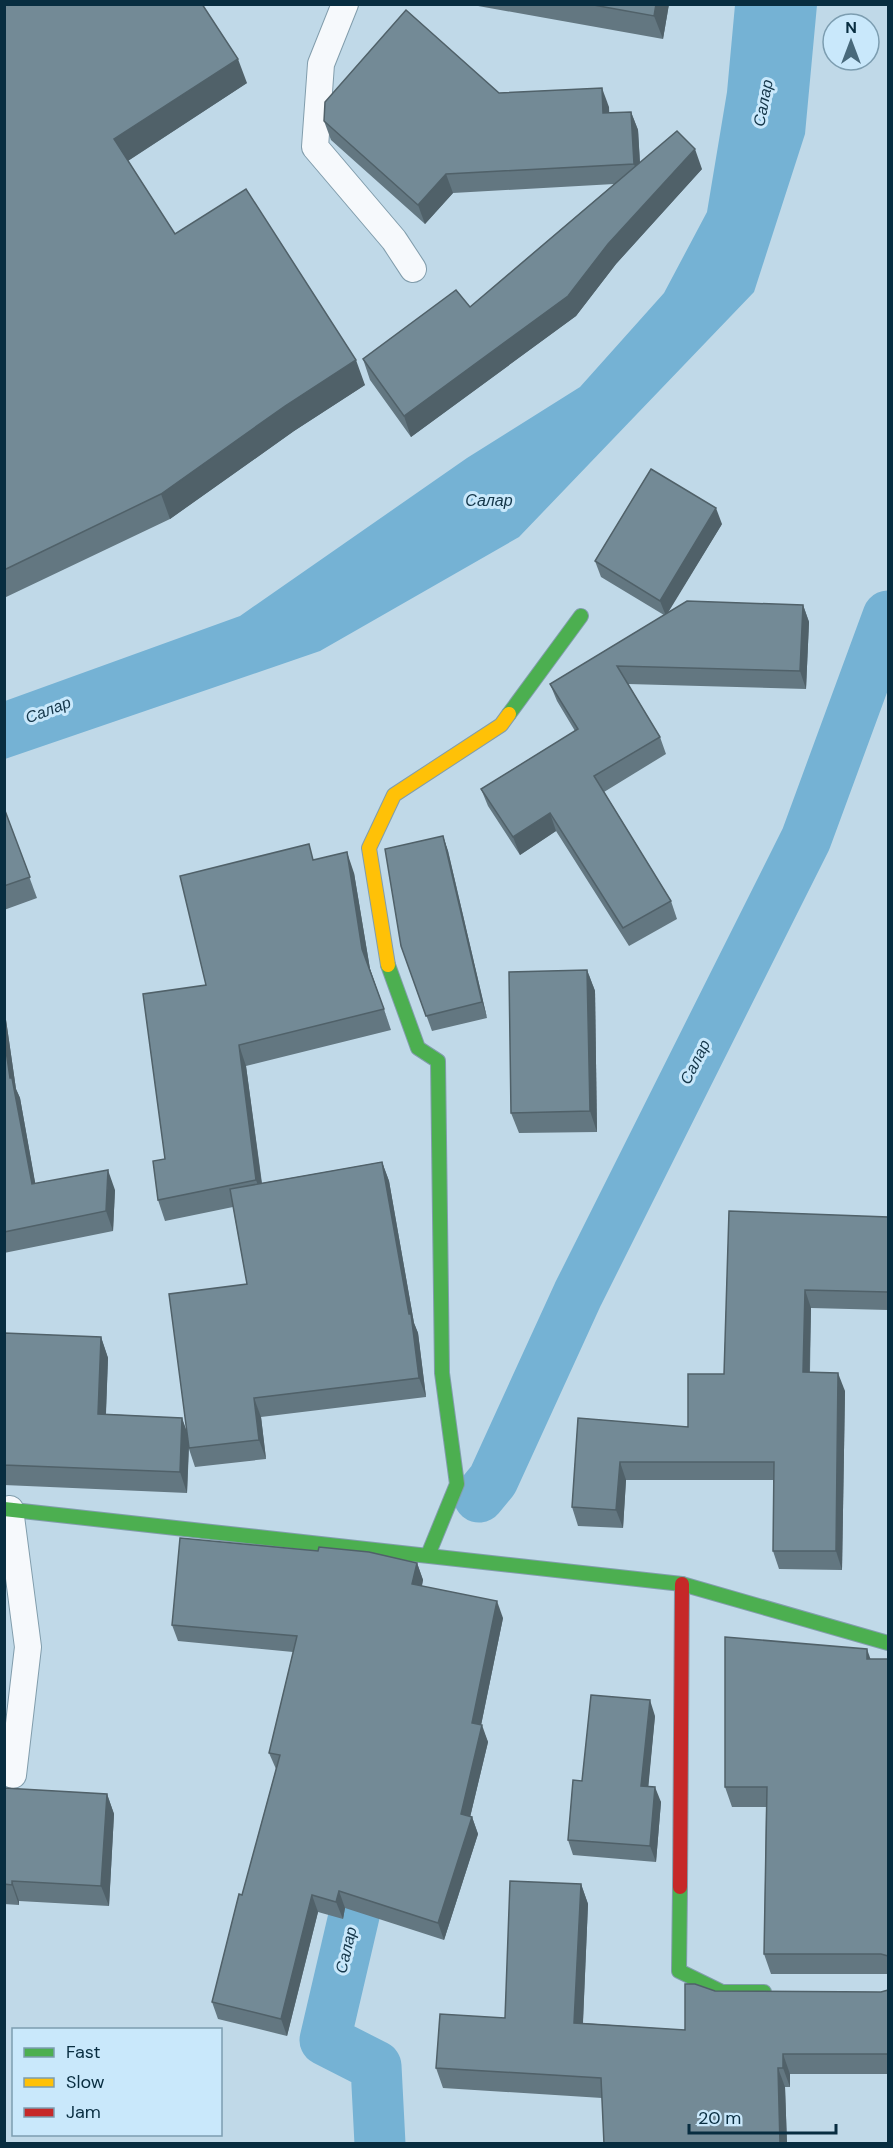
<svg xmlns="http://www.w3.org/2000/svg" width="893" height="2148" font-family="'DM Sans',sans-serif">
<style>
.water{fill:#75b2d4}
.lines{fill:none;stroke-linecap:round;stroke-linejoin:round}
.canal{stroke:#75b2d4;stroke-width:51}
.lane-casing{stroke:#819dac;stroke-width:28}
.fast-casing{stroke:#819dac;stroke-width:16}
.slow-casing{stroke:#819dac;stroke-width:16}
.jam-casing{stroke:#819dac;stroke-width:16}
.lane{stroke:#f6f9fc;stroke-width:26}
.fast{stroke:#4caf50;stroke-width:14}
.slow{stroke:#ffc107;stroke-width:14}
.jam{stroke:#c62828;stroke-width:14}
.wall{fill:#637781}
.shaded-wall{fill:#506169}
.building{fill:#738a96;stroke:#506169;stroke-width:1.5}
.labels{text-anchor:middle;dominant-baseline:central;stroke-width:6;stroke-linejoin:round;paint-order:stroke}
.water-label{font-size:16px;font-style:italic;fill:#143649;stroke:#c9e8fb}
</style>
<rect width="100%" height="100%" fill="#c0d9e8"/>
<polygon class="water" points="735,5 817,5 805,134 754,292 519,537 320,651 5,759 5,701 240,616 467,458 580,387 664,293 707,212 727,92"/>
<g class="lines">
<g class="canal">
<polyline points="479,1497 493,1480 578,1294 806,839 888,616"/>
<polyline points="371,1843 325,2040 376,2066 380,2144"/>
</g>
<g class="lane-casing">
<g id="lane">
<polyline points="345,4 321,64 315,147 394,240 413,269"/>
<polyline points="10,1509 28,1647 13,1775"/>
</g>
</g>
<g class="fast-casing">
<g id="fast">
<polyline points="509,714 581,616"/>
<polyline points="388,965 418,1048 438,1061 442,1373 457,1484 428,1555"/>
<polyline points="4,1509 682,1584 888,1643"/>
<polyline points="680,1887 679,1971 722,1992 764,1992"/>
</g>
</g>
<g class="slow-casing">
<polyline id="slow" points="388,965 369,848 394,795 501,725 509,714"/>
</g>
<g class="jam-casing">
<polyline id="jam" points="680,1887 682,1584"/>
</g>
<use href="#lane" class="lane"/>
<use href="#fast" class="fast"/>
<use href="#slow" class="slow"/>
<use href="#jam" class="jam"/>
</g>
<g class="wall">
<polygon points="4,4 247,83 128,161 175,234 365,385 294,431 170,519 4,598"/>
<polygon points="467,4 669,4 663,39"/>
<polygon points="499,93 609,107 609,113 631,112 638,130 640,162 702,169 616,264 576,316 411,437 370,380 363,359 470,307 614,184 453,193 425,224 331,140 324,121"/>
<polygon points="722,524 667,613 803,605 809,622 806,689 628,684 660,737 666,754 604,792 671,901 677,919 629,946 556,831 520,855 488,806 481,789 575,731 557,701 550,684 664,615 601,577 595,561"/>
<polygon points="4,808 37,898 4,910"/>
<polygon points="443,836 448,851 487,1018 432,1031 401,946"/>
<polygon points="315,860 354,873 370,969 391,1030 246,1066 262,1183 382,1162 389,1181 414,1323 418,1333 426,1397 261,1417 266,1459 195,1467 189,1449 187,1493 4,1485 4,1333 101,1337 108,1358 106,1414 182,1418 186,1430 247,1284 233,1207 165,1221 158,1200 165,1159 206,985"/>
<polygon points="587,970 595,991 597,1132 519,1133 511,1113"/>
<polygon points="4,1006 16,1089 20,1098 35,1183 115,1190 113,1231 4,1253"/>
<polygon points="729,1211 888,1217 888,1310 811,1308 810,1372 845,1391 842,1570 779,1569 773,1551 773,1480 626,1480 623,1528 578,1526 572,1507 578,1418 688,1427 724,1374"/>
<polygon points="417,1563 423,1580 422,1586 503,1618 481,1725 488,1742 470,1817 472,1817 478,1834 444,1940 345,1908 343,1919 318,1912 287,2036 218,2019 212,2002 242,1895 276,1769 269,1753 293,1652 178,1641 172,1625"/>
<polygon points="870,1659 888,1659 888,1974 771,1974 764,1954 766,1807 732,1807 725,1787"/>
<polygon points="655,1716 648,1786 661,1802 656,1862 573,1855 568,1840 582,1781"/>
<polygon points="4,1788 107,1794 114,1814 109,1906 19,1901 19,1905 4,1904"/>
<polygon points="581,1884 588,1904 583,2023 685,2030 715,1991 881,1992 888,1990 888,2074 790,2074 790,2087 785,2087 787,2144 604,2144 602,2098 443,2088 436,2068 505,2018"/>
</g>
<g class="shaded-wall">
<polygon points="656,4 669,4 663,39 654,16"/>
<polygon points="238,59 247,83 123,164 114,139"/>
<polygon points="602,88 609,107 610,132 603,113"/>
<polygon points="631,112 638,130 641,183 634,164"/>
<polygon points="695,149 702,169 616,264 576,316 411,437 404,416 608,244"/>
<polygon points="446,174 453,193 425,224 418,205"/>
<polygon points="356,360 365,385 294,431 170,519 161,494 285,406"/>
<polygon points="716,508 722,524 666,616 660,601"/>
<polygon points="803,605 809,622 806,689 800,671"/>
<polygon points="550,813 556,831 520,855 513,837"/>
<polygon points="443,836 448,851 487,1018 482,1002"/>
<polygon points="347,852 354,873 370,969 391,1030 362,949"/>
<polygon points="587,970 595,991 597,1132 590,1111"/>
<polygon points="4,1006 16,1089 20,1098 39,1204 32,1184 10,1078 4,1037"/>
<polygon points="239,1045 246,1066 264,1201 256,1180"/>
<polygon points="382,1162 389,1181 414,1323 418,1333 426,1397 419,1378"/>
<polygon points="108,1170 115,1190 113,1231 106,1211"/>
<polygon points="805,1290 811,1308 809,1390 803,1372"/>
<polygon points="101,1337 108,1358 105,1434 98,1414"/>
<polygon points="838,1373 845,1391 842,1570 836,1551"/>
<polygon points="254,1398 261,1417 266,1459 259,1440"/>
<polygon points="182,1418 189,1438 187,1493 180,1472"/>
<polygon points="620,1462 626,1480 623,1528 616,1510"/>
<polygon points="417,1563 423,1580 418,1601 412,1584"/>
<polygon points="497,1601 503,1618 478,1740 472,1723"/>
<polygon points="867,1649 874,1669 867,1659"/>
<polygon points="650,1700 655,1716 647,1801 641,1786"/>
<polygon points="482,1725 488,1742 467,1830 461,1814"/>
<polygon points="655,1787 661,1802 656,1862 650,1846"/>
<polygon points="107,1794 114,1814 109,1906 101,1886"/>
<polygon points="472,1817 478,1834 444,1940 438,1923"/>
<polygon points="12,1881 19,1901 19,1905 12,1885"/>
<polygon points="581,1884 588,1904 582,2043 574,2023"/>
<polygon points="339,1891 345,1908 343,1919 336,1902"/>
<polygon points="312,1895 318,1912 287,2036 281,2019"/>
<polygon points="783,2054 790,2074 790,2087 783,2068"/>
<polygon points="778,2068 785,2087 787,2144 780,2144"/>
</g>
<g class="building">
<polygon points="4,4 202,4 238,59 114,139 175,234 246,189 356,360 285,406 161,494 4,570"/>
<polygon points="588,4 656,4 654,16"/>
<polygon points="406,10 499,93 602,88 603,113 631,112 634,164 446,174 418,205 324,121 325,102"/>
<polygon points="677,131 695,149 608,244 568,296 404,416 363,359 456,290 470,307"/>
<polygon points="651,469 716,508 660,601 595,561"/>
<polygon points="687,601 803,605 800,671 617,666 660,737 594,776 671,901 623,928 550,813 513,837 481,789 578,729 550,684"/>
<polygon points="4,808 30,877 4,886"/>
<polygon points="443,836 482,1002 426,1016 401,946 385,849"/>
<polygon points="309,844 313,860 347,852 362,949 384,1009 239,1045 256,1180 158,1200 153,1161 165,1159 143,994 206,985 180,876"/>
<polygon points="587,970 590,1111 511,1113 509,972"/>
<polygon points="4,1037 10,1078 12,1078 32,1184 108,1170 106,1211 4,1232"/>
<polygon points="382,1162 409,1314 411,1314 419,1378 254,1398 259,1440 189,1448 169,1294 247,1284 230,1189"/>
<polygon points="729,1211 888,1217 888,1292 805,1290 803,1372 838,1373 836,1551 773,1551 774,1462 620,1462 616,1510 572,1507 578,1418 688,1427 688,1374 724,1374"/>
<polygon points="4,1333 101,1337 98,1414 182,1418 180,1472 4,1465"/>
<polygon points="180,1538 318,1551 319,1547 369,1552 417,1563 412,1584 497,1601 472,1723 482,1725 461,1814 472,1817 438,1923 339,1891 336,1902 312,1895 281,2019 212,2002 239,1894 242,1895 280,1755 269,1753 297,1636 172,1625"/>
<polygon points="725,1637 867,1649 867,1659 888,1659 888,1956 881,1954 764,1954 767,1787 725,1787"/>
<polygon points="591,1695 650,1700 641,1786 655,1787 650,1846 568,1840 573,1780 582,1781"/>
<polygon points="4,1788 107,1794 101,1886 12,1881 12,1885 4,1884"/>
<polygon points="510,1881 581,1884 574,2023 685,2030 685,1984 695,1984 715,1991 881,1992 888,1990 888,2054 783,2054 783,2068 778,2068 780,2144 604,2144 601,2078 436,2068 440,2014 505,2018"/>
</g>
<g class="labels">
<g class="water-label">
<text transform="translate(763 103) rotate(-79)">Салар</text>
<text x="489" y="500">Салар</text>
<text transform="translate(48 710) rotate(-21)">Салар</text>
<text transform="translate(695 1062) rotate(-63)">Салар</text>
<text transform="translate(346 1950) rotate(-77)">Салар</text>
</g>
</g>
<rect width="893" height="2148" fill="none" stroke="#082d40" stroke-width="12"/>
<rect x="12" y="2028" width="210" height="108" fill="#c9e8fb" stroke="#7c9db0" stroke-width="1.5"/>
<rect x="24" y="2048" width="30" height="9" fill="#4caf50" stroke="#7c9db0" stroke-width="1.5"/>
<text x="66" y="2058" font-size="18" fill="#082d40">Fast</text>
<rect x="24" y="2078" width="30" height="9" fill="#ffc107" stroke="#7c9db0" stroke-width="1.5"/>
<text x="66" y="2088" font-size="18" fill="#082d40">Slow</text>
<rect x="24" y="2108" width="30" height="9" fill="#c62828" stroke="#7c9db0" stroke-width="1.5"/>
<text x="66" y="2118" font-size="18" fill="#082d40">Jam</text>
<g transform="translate(851 42)"><circle r="28" fill="#c9e8fb" stroke="#7c9db0" stroke-width="1.5"/>
<path d="M0-4.5L10 22L0 15L-10 22Z" fill="#48697b"/>
<text y="-9" font-size="16" font-weight="bold" text-anchor="middle" fill="#082d40">N</text>
</g>
<path d="M689 2124v9h147v-9" fill="none" stroke="#082d40" stroke-width="3"/>
<text x="698" y="2124" font-size="18" fill="#082d40" stroke="#c9e8fb" stroke-width="4.5" paint-order="stroke">20 m</text>
</svg>
